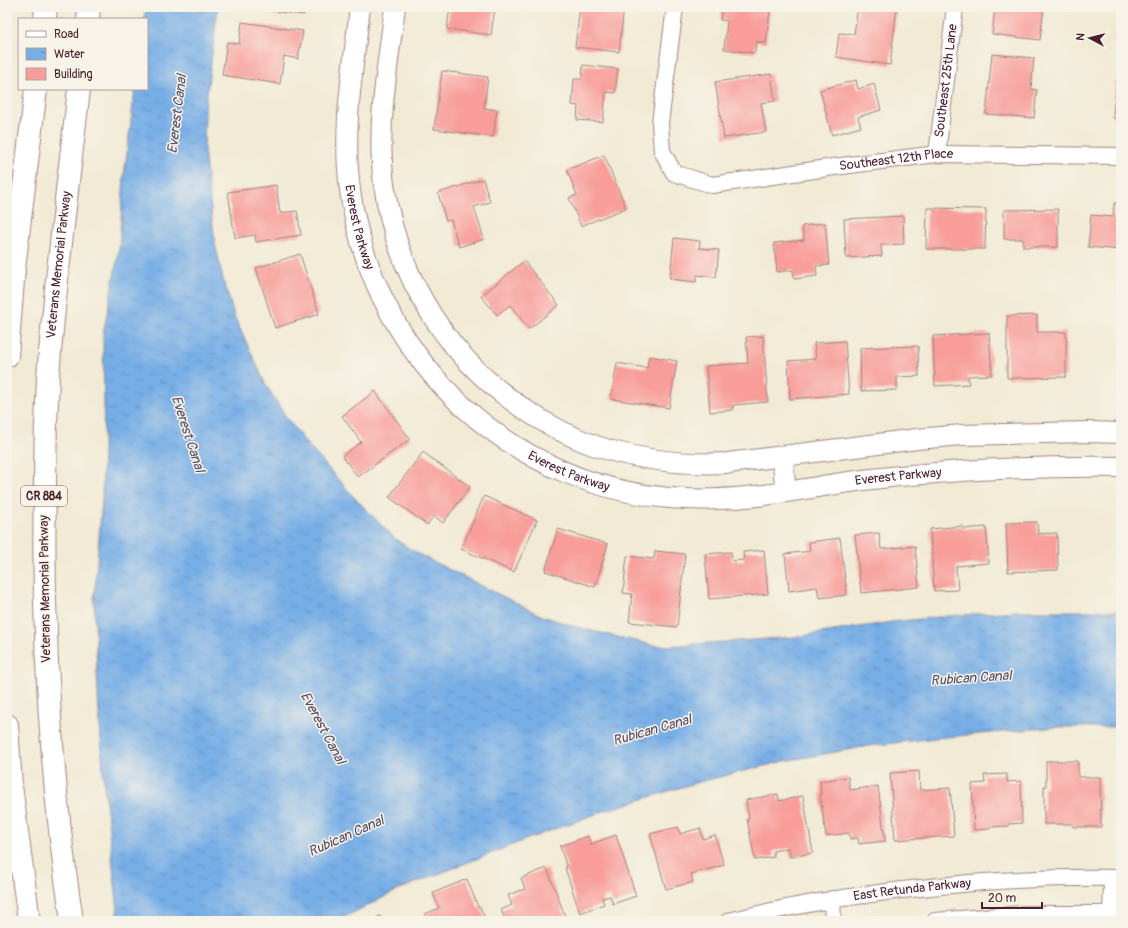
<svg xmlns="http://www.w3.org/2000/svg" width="1128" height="928" font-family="Pangolin,sans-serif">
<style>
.water{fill:url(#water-ripples);stroke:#606688}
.building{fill:#f89d9a}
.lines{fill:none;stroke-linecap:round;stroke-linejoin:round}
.minor-casing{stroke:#9e8480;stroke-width:18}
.tertiary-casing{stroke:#9e8480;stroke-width:22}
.trunk-casing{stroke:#9e8480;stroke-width:24}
.minor{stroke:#fff;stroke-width:16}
.tertiary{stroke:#fff;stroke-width:20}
.trunk{stroke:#fff;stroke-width:22}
.labels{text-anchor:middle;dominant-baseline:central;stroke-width:3;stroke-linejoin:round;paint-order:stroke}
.shield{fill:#f7f3e8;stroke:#7e5f64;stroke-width:1}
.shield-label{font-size:12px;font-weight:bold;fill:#4a1f2b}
.street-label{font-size:13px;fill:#4a1f2b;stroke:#f7f3e8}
.water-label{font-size:14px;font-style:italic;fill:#5a516c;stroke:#f7f3e8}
</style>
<defs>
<pattern id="water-ripples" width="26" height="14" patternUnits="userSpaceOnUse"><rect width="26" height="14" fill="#77aee6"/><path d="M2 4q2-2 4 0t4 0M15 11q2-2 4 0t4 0" fill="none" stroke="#648dbb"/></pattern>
</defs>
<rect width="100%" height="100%" fill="#f7f3e8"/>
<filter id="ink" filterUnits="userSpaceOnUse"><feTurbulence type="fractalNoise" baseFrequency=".025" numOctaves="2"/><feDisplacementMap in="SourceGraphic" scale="8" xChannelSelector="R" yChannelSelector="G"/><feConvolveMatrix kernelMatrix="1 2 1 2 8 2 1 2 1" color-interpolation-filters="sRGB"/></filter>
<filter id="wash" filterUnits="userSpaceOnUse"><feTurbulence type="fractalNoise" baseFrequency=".012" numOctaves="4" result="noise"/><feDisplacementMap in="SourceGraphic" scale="16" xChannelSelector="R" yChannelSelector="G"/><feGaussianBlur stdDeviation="0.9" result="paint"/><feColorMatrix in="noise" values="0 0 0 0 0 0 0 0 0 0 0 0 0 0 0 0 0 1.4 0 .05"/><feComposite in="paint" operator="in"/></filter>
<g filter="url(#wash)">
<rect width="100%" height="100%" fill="#f1ead4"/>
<polygon class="water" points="146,7 218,7 205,108 204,151 215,243 223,279 235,318 266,385 286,417 306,443 354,497 394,538 410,549 424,557 542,616 580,628 652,645 667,646 795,637 892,622 948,616 1017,611 1121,611 1121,727 1057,727 935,738 869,746 785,761 695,783 604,811 525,840 400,889 337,921 115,921 118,911 104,785 98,696 94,601 102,500 104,404 103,335 119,250 124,176 135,89 147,89 147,19 144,19"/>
<g id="blocks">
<g class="building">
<polygon points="263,7 305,7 304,15 263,10"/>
<polygon points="450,7 495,7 491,35 447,29"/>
<polygon points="580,7 624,7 619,52 575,47"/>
<polygon points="722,7 761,7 761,10 770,11 766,43 756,42 755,53 724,49 727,21 720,20"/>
<polygon points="858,7 897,7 890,65 836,57 839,33 854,34"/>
<polygon points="995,7 1044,7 1040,40 992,34"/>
<polygon points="1120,17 1121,17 1121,41 1117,40"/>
<polygon points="242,22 303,31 298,59 284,56 280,84 222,75 227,42 239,44"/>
<polygon points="992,54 1034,58 1031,89 1037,90 1034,118 986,114"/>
<polygon points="583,65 618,69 615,93 606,92 603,122 577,120 578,106 572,105 574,79 582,79"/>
<polygon points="442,71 488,77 484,108 497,110 493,137 434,129"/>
<polygon points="771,74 775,101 761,103 766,132 724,138 715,82"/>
<polygon points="1117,79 1121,80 1121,119 1113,118"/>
<polygon points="856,80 858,89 874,84 881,110 858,117 861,127 832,135 820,90"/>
<polygon points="604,155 626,208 581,226 569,198 577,195 567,170"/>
<polygon points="483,179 490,202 474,207 484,239 459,247 451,220 446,221 438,193"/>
<polygon points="276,185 280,213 297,211 301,235 256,242 255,235 235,238 228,192"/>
<polygon points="1114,203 1121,204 1121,250 1088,247 1091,215 1113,217"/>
<polygon points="927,208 986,209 985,249 926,249"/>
<polygon points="1058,209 1058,247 1023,247 1023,239 1004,239 1004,210"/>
<polygon points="903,216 904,244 881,245 882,256 846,258 844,219"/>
<polygon points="825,223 829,265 816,266 817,276 794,279 793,270 777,272 774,243 804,240 802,226"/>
<polygon points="674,238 700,241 699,248 719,250 716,277 697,275 696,282 670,279"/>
<polygon points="300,254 319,314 275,328 256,268"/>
<polygon points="524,261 559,305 529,329 510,305 497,315 481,296"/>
<polygon points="1037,315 1037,332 1066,332 1066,377 1007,378 1007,316"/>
<polygon points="989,333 992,375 968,376 969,384 935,386 933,336"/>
<polygon points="763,336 768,402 733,405 733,410 710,412 706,366 748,363 746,337"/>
<polygon points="845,341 849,394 790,399 788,361 816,359 814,343"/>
<polygon points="918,346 919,376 897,377 897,390 861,391 860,348"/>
<polygon points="649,356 677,361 669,408 611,399 617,363 647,368"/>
<polygon points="375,391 410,439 358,477 342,456 361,442 342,416"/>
<polygon points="423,452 470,487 443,523 434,516 427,525 389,497"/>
<polygon points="484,496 537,520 514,572 461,549"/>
<polygon points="1037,522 1038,534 1057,533 1058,570 1008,572 1006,523"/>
<polygon points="963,526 963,529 986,527 989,563 956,566 958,590 934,591 930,529"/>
<polygon points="558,529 608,544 595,587 545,571"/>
<polygon points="879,533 881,549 915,546 919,587 861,593 855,535"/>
<polygon points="840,538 847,595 819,598 817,587 789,591 785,554 810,551 809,542"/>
<polygon points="764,550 768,594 709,599 705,554 731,552 732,561 744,560 743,552"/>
<polygon points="655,551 685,554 677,627 629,622 632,594 623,593 627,556 654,559"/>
<polygon points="1046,761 1078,761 1078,777 1100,777 1101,827 1073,827 1073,824 1044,824 1044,786 1046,787"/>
<polygon points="919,771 920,790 950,788 954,836 895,840 890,773"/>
<polygon points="1007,774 1007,782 1021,781 1022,823 1009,824 1009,826 990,827 990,829 974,830 972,784 985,783 984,775"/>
<polygon points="848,777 850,790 878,786 885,841 859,844 858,838 850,839 849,833 826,836 820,794 821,794 820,781"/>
<polygon points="778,794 779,801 803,796 813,853 790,857 789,848 773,851 774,857 755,860 747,819 749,819 746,800"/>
<polygon points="678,827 680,834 700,828 703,839 715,835 724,865 691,874 693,882 666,889 650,834"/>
<polygon points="616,835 636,896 613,904 610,896 602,898 604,904 580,913 565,868 567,868 560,846 588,836 591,844"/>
<polygon points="547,868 567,921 506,921 501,910 512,905 508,895 525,889 521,878"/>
<polygon points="467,879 478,907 480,907 486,921 428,921 425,914 439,908 433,893"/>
<polygon points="380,916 383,921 370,921"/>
</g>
</g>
</g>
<g filter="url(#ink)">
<use href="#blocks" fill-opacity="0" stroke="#9e8480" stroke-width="1"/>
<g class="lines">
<g class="minor-casing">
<g id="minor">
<path id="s1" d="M675 7 660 123 662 151 674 173 712 185 834 167 937 154 1121 156"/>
<path id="s2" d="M937 154 955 7"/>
<polyline points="832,899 833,921"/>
<path id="s3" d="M729 921C795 904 862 894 930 887 993 880 1057 877 1121 878"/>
<polyline points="935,921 1024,914 1121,914"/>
<polyline points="1111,921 1112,878"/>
</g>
</g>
<g class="tertiary-casing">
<g id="tertiary">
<path id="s4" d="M360 7C353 70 341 133 351 197 377 363 516 492 685 499 745 502 804 488 863 480 949 470 1035 466 1121 467"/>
<path d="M395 7C388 65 376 125 384 184 397 279 449 361 530 413 550 426 571 437 593 445 637 460 682 465 728 463L917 439 962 435 1089 432 1121 433"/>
<polyline points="782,456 786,492"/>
</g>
</g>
<g class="trunk-casing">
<g id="trunk">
<polyline points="45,19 46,7"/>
<polyline points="88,19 89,7"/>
<polyline points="7,356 14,268 36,89"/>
<polyline points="7,725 11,786 29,921"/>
<path id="s5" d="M72 921C50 777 42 632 45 486 45 450 46 413 48 377 55 281 68 185 79 89"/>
</g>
</g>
<use href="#minor" class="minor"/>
<use href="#tertiary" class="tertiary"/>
<use href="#trunk" class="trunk"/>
</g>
</g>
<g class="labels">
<rect class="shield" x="21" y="486" width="46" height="20" rx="3"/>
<g class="shield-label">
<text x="44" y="496">CR 884</text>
</g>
<g class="street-label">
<text stroke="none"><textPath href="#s2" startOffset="74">Southeast 25th Lane</textPath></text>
<text stroke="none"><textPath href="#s1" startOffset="396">Southeast 12th Place</textPath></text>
<text stroke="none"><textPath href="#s4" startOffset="222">Everest Parkway</textPath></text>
<text stroke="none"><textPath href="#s5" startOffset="658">Veterans Memorial Parkway</textPath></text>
<text stroke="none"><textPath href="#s4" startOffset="558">Everest Parkway</textPath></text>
<text stroke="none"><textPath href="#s4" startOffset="893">Everest Parkway</textPath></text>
<text transform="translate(45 589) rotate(-91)">Veterans Memorial Parkway</text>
<text stroke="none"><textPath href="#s3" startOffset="186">East Retunda Parkway</textPath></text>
</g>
<g class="water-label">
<text transform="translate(177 114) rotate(-83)">Everest Canal</text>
<text transform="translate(188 434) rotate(72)">Everest Canal</text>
<text transform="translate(971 678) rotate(-4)">Rubican Canal</text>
<text transform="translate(323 728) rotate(62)">Everest Canal</text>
<text transform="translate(652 730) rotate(-16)">Rubican Canal</text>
<text transform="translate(346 836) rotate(-24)">Rubican Canal</text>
</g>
</g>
<rect width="1128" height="928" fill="none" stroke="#f7f3e8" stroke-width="24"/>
<rect x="18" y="18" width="130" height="72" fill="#f7f3e8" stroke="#b29e9c"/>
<rect x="26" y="31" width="20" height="6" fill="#ffffff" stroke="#b29e9c"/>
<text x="54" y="38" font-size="12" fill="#4a1f2b">Road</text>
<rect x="26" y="48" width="20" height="12" fill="url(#water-ripples)" stroke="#b29e9c"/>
<text x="54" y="58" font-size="12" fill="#4a1f2b">Water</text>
<rect x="26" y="68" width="20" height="12" fill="#f89d9a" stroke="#b29e9c"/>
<text x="54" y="78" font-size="12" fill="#4a1f2b">Building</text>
<g transform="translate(1090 38) rotate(277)" stroke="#f7f3e8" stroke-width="3" paint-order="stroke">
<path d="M0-3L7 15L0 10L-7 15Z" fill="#4a1f2b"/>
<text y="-6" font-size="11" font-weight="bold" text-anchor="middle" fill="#4a1f2b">N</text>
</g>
<path d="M982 902v6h60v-6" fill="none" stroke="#4a1f2b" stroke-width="2"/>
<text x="988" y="902" font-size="12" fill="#4a1f2b" stroke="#f7f3e8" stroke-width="3" paint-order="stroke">20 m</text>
</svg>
